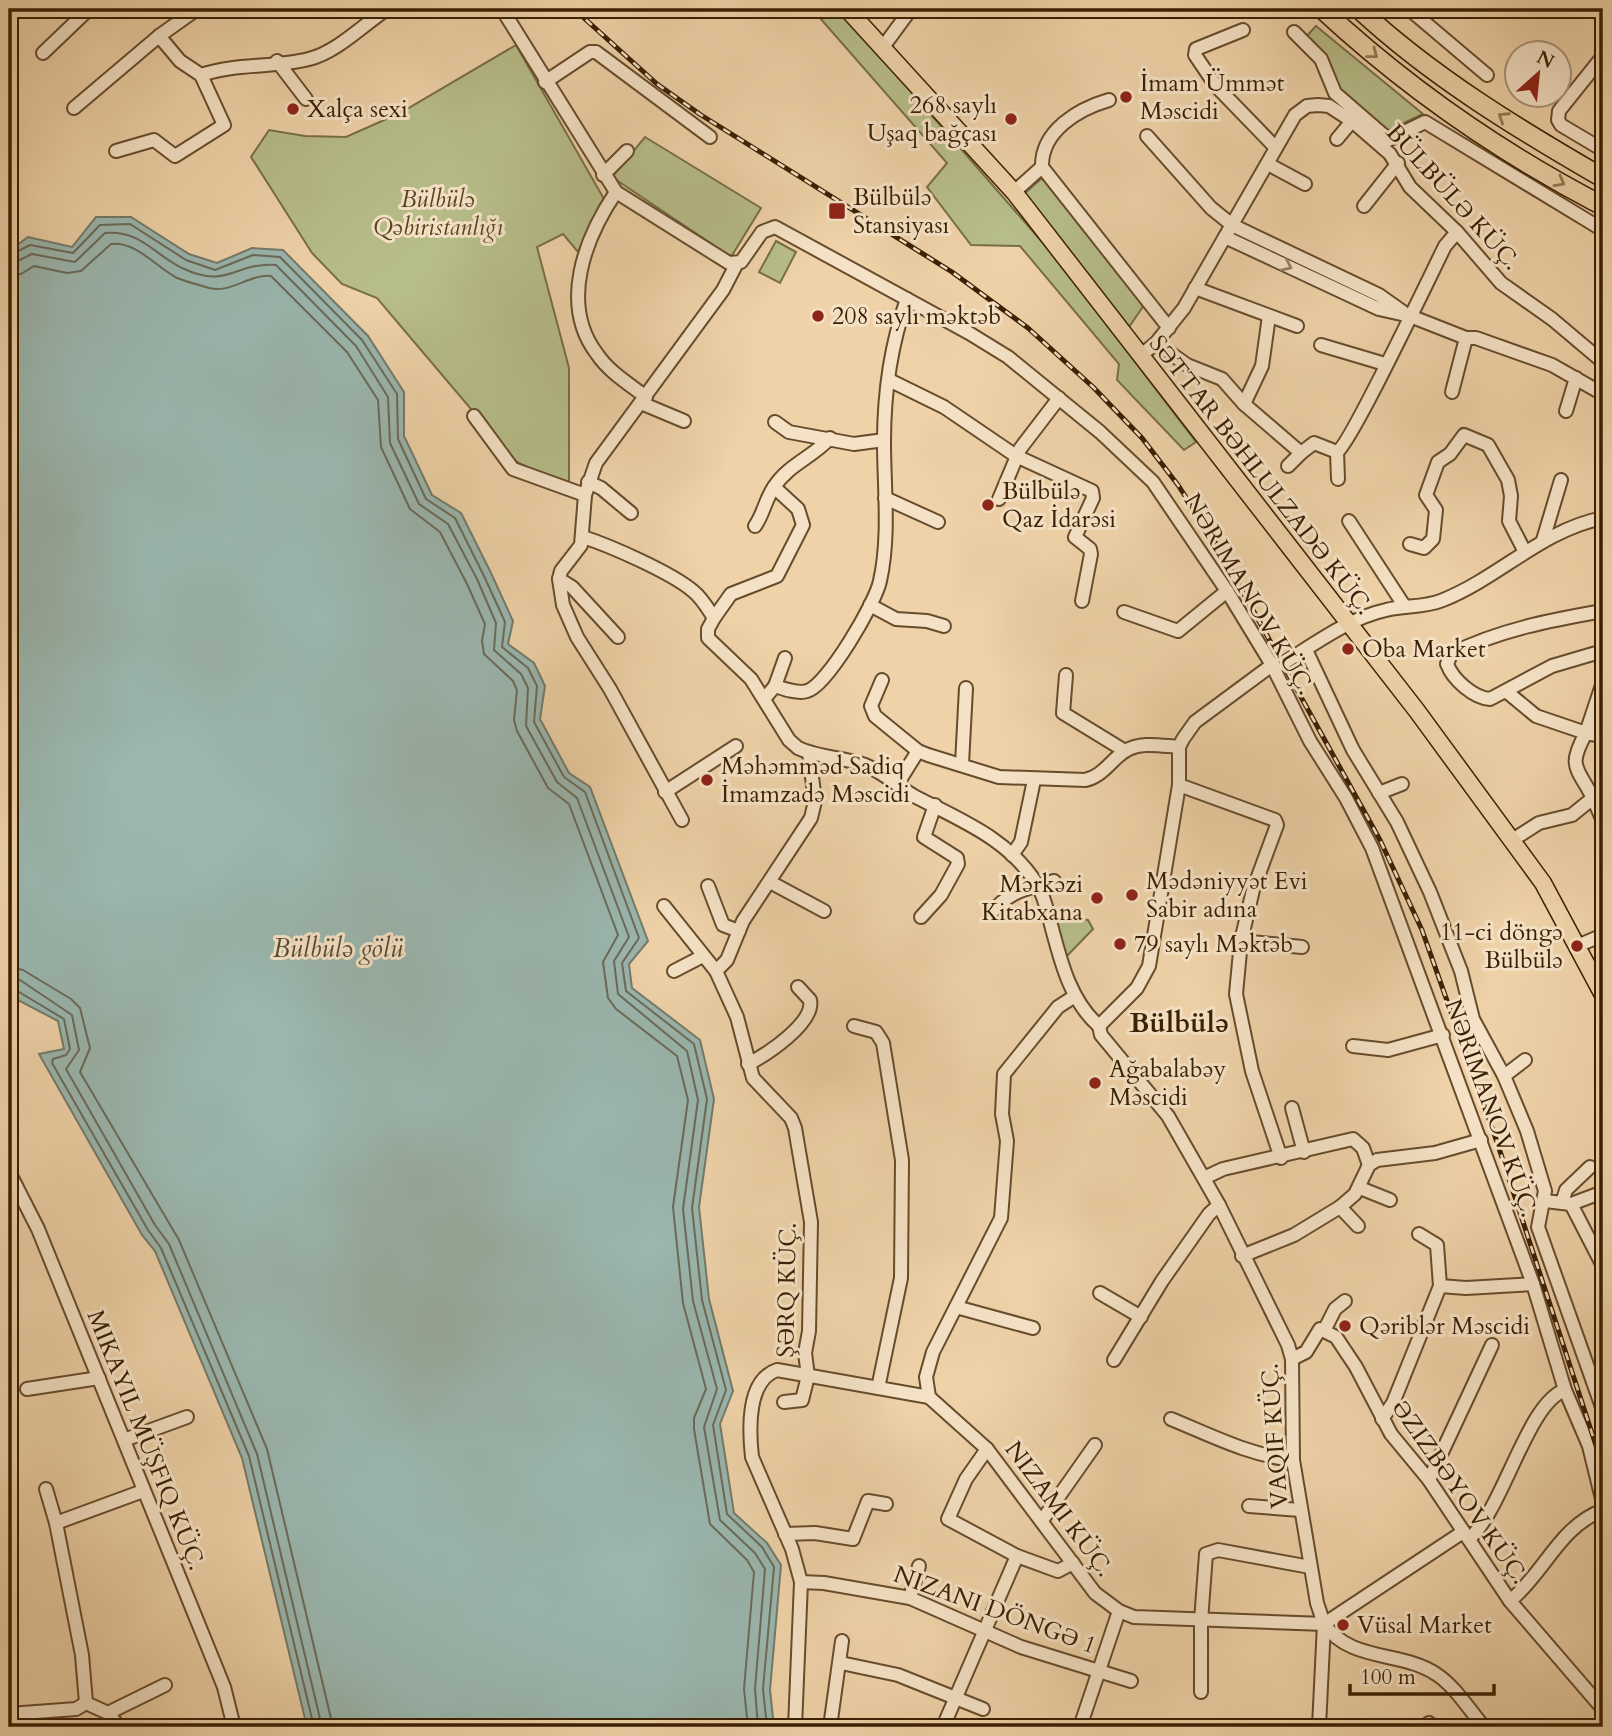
<svg xmlns="http://www.w3.org/2000/svg" width="1612" height="1736" font-family="Cardo,serif">
<style>
.green{fill:#b7bd89;stroke:#786e46;stroke-width:2}
.water{fill:#9ab6ae;stroke:#747a69;stroke-width:2}
.lines{fill:none;stroke-linecap:round;stroke-linejoin:round}
.shore{stroke:#6a6a58;stroke-width:2}
.minor-casing{stroke:#674c2c;stroke-width:16}
.major-casing{stroke:#3a1f02;stroke-width:19}
.highway-casing{stroke:#3a1f02;stroke-width:21}
.minor{stroke:#f5e2c6;stroke-width:12}
.major{stroke:#efd2a8;stroke-width:16}
.highway{stroke:#efd2a8;stroke-width:18}
.rail-casing{stroke:#3a1f02;stroke-width:5}
.rail{stroke:#f5e2c6;stroke-width:2.5;stroke-dasharray:8;stroke-linecap:butt}
.oneway{stroke:#947855}
.oneway2{stroke:#988064}
.poi-dot{fill:#8f2418;stroke:#f5e2c6;stroke-width:2.5}
.labels{text-anchor:middle;dominant-baseline:central;stroke-width:6;stroke-linejoin:round;paint-order:stroke}
.poi-label{font-size:24px;fill:#3a1f02;stroke:#f5e2c6;text-anchor:start}
.street-label{font-size:24px;fill:#3a1f02;stroke:#f5e2c6}
.park-label{font-size:24px;font-style:italic;fill:#594624;stroke:#f5e2c6}
.water-label{font-size:26px;font-style:italic;fill:#574c36;stroke:#f5e2c6}
.quarter-label{font-size:28px;font-weight:bold;fill:#3a1f02;stroke:#f5e2c6}
</style>
<rect width="100%" height="100%" fill="#efd2a8"/>
<filter id="stains"><feTurbulence type="fractalNoise" baseFrequency=".00286" numOctaves="4"/><feColorMatrix values="0 0 0 0 .2 0 0 0 0 .09 0 0 0 0 .02 0 0 0 .5 -.17"/></filter>
<radialGradient id="worn" r=".72"><stop offset=".6" stop-color="#630" stop-opacity="0"/><stop offset="1" stop-color="#630" stop-opacity=".3"/></radialGradient>
<g class="green">
<polygon points="812,9 839,9 1056,258 1196,442 1184,450 1117,380 1119,364 1020,246 971,245 927,187 947,163"/>
<polygon points="1316,26 1423,114 1389,130 1381,129 1336,89 1306,37"/>
<polygon points="516,45 604,199 578,252 563,234 537,247 569,368 569,483 546,477 515,461 377,298 342,284 312,253 251,157 269,130 305,136 346,137 400,113"/>
<polygon points="645,137 761,208 731,257 612,177"/>
<polygon points="1042,178 1144,305 1129,327 1024,194"/>
<polygon points="776,241 796,252 780,283 759,272"/>
<polygon points="1051,914 1088,920 1093,929 1065,958"/>
</g>
<polygon class="water" points="96,217 131,217 189,254 217,263 252,248 283,250 368,336 404,392 404,436 432,495 461,513 491,573 513,621 508,644 534,663 545,686 540,719 569,773 590,787 648,941 629,964 632,988 700,1040 714,1099 699,1207 709,1299 733,1391 720,1424 734,1513 767,1543 781,1565 770,1690 774,1727 307,1727 242,1458 155,1251 142,1235 39,1054 64,1049 58,1021 14,998 9,987 9,251 28,237 72,247"/>
<g class="lines">
<g class="shore">
<polyline points="9,256 30,245 73,253 100,225 130,224 186,260 215,270 253,255 280,257 362,340 397,394 398,439 426,499 455,518 484,576 505,622 502,647 528,668 537,686 534,722 564,777 585,792 639,938 622,963 626,991 694,1044 707,1099 692,1208 702,1300 726,1390 713,1425 727,1514 762,1547 774,1567 763,1689 767,1727"/>
<path d="M9 265 32 254 75 262 105 233C141 230 153 254 182 268 228 290 234 262 276 265L356 346 388 397 390 443 419 504 448 524 477 579 496 623 494 650 521 674 528 688 526 726 557 782 577 798 629 937 614 961 618 994 687 1051 698 1100 683 1209 693 1301 717 1389 704 1427 720 1520 755 1553 765 1569 755 1689 758 1727"/>
<path d="M9 276 21 274 34 266 67 273 81 271 111 244C136 241 156 267 177 278 187 282 199 285 209 288 230 294 249 274 271 276L347 352 378 400 381 447 410 509 440 532 467 584 485 624 482 641 484 654 513 681 517 690 514 720 517 731 548 788 569 804 618 935 603 962 608 998 616 1009 677 1056 688 1100 673 1207 683 1303 706 1389 694 1418V1429L710 1524 747 1560 754 1572 744 1689 748 1727"/>
<polyline points="9,967 23,970 71,999 80,1008 90,1048 80,1072 179,1240 267,1449 333,1727"/>
<polyline points="9,978 20,980 72,1015 79,1050 66,1069 155,1225 169,1244 257,1454 322,1727"/>
<polyline points="9,986 64,1019 70,1049 66,1055 53,1059 52,1063 148,1230 161,1248 249,1456 314,1727"/>
</g>
<g class="minor-casing">
<g id="minor">
<polyline points="502,9 616,192 729,263 741,262 762,232 775,227 969,333 1008,357 1100,432 1153,482 1227,591 1272,665 1310,741 1346,798 1372,848 1533,1284 1565,1390 1589,1446 1603,1503"/>
<polyline points="1409,9 1487,75"/>
<polyline points="1243,30 1196,49 1195,55 1216,86 1276,148"/>
<polyline points="1294,32 1321,59 1335,93 1388,139"/>
<path d="M159 36 180 61 201 75C236 63 274 68 309 59 337 52 363 25 387 9"/>
<polyline points="883,47 911,9"/>
<polyline points="43,53 89,9"/>
<polyline points="1603,56 1559,111 1558,120 1561,125 1603,150"/>
<polyline points="277,61 306,99"/>
<polyline points="545,82 590,52 596,52 710,137"/>
<path d="M1109 100C1078 109 1041 131 1042 167L1169 328"/>
<polyline points="74,108 159,36 197,9"/>
<polyline points="1147,136 1211,208 1232,225 1379,295 1403,312"/>
<polyline points="1337,139 1352,121"/>
<polyline points="1380,144 1425,122 1603,230"/>
<polyline points="116,151 154,140 175,156 224,125 201,75"/>
<polyline points="1268,164 1305,184"/>
<polyline points="603,175 627,151"/>
<path d="M616 192C585 238 559 304 597 354 609 372 629 384 646 397"/>
<polyline points="1014,192 1042,167"/>
<polyline points="1364,206 1398,163"/>
<polyline points="1225,237 1379,309 1410,316 1466,338 1476,338 1552,365 1603,394"/>
<polyline points="1195,288 1297,326"/>
<path d="M1156 343 1187 365 1222 379 1244 404 1301 453 1314 443 1337 452C1350 445 1432 272 1445 246L1457 232"/>
<polyline points="1321,345 1385,364"/>
<polyline points="1140,356 1156,343 1184,308 1295,115 1307,106 1318,105 1329,106 1352,121 1390,154 1410,187 1457,232 1501,283 1552,319 1603,362"/>
<polyline points="889,380 944,407 1016,456 1092,491 1093,498 1075,537 1090,549 1091,554 1082,601"/>
<polyline points="1452,392 1466,338"/>
<polyline points="641,403 684,421"/>
<polyline points="1244,404 1262,366 1269,316"/>
<polyline points="1566,411 1576,378"/>
<polyline points="474,416 513,469 585,495"/>
<polyline points="775,422 789,432 854,444 884,440"/>
<polyline points="1337,452 1338,479"/>
<polyline points="1288,466 1301,453"/>
<polyline points="588,482 601,488 631,513"/>
<polyline points="885,498 938,522"/>
<polyline points="999,499 1020,449 1059,398"/>
<polyline points="1349,521 1405,607"/>
<path d="M755 526C764 513 765 500 774 487"/>
<path d="M583 537C611 546 672 573 693 591 702 598 708 609 714 618L708 629V638L751 679 789 740 798 748C819 758 843 757 865 765 885 773 897 786 914 796 960 820 1010 839 1038 886 1044 896 1047 910 1050 921 1060 958 1069 1000 1099 1026"/>
<polyline points="1543,540 1561,480"/>
<polyline points="1410,544 1424,548 1433,539 1436,510 1426,495 1438,462 1450,454 1464,435 1488,445 1508,480 1511,496 1509,521 1525,552"/>
<polyline points="559,579 572,587 618,637"/>
<polyline points="870,605 896,619 927,621 944,626"/>
<path d="M1603 611C1551 620 1499 630 1451 654L1447 664C1453 680 1474 698 1490 699L1552 666 1603 651"/>
<polyline points="1124,612 1178,631 1227,591"/>
<path d="M714 618 731 594 777 576 803 525 798 509 774 487C788 465 813 457 830 438"/>
<polyline points="1306,650 1353,750 1397,822 1430,892 1461,971 1473,1019 1504,1076 1527,1131 1545,1191 1538,1227 1603,1410"/>
<polyline points="1066,675 1063,713 1125,751"/>
<path d="M882 680 871 706 875 716 918 751 928 755 999 777 1085 780C1102 777 1111 760 1125 751 1141 741 1162 746 1179 747"/>
<polyline points="775,686 785,658"/>
<polyline points="1507,692 1536,716 1586,733 1602,685"/>
<path d="M765 698 775 686C784 689 798 694 807 691 827 686 876 602 880 581 890 536 884 488 884 442 884 394 891 344 907 299"/>
<polyline points="962,764 966,688"/>
<polyline points="898,783 918,751"/>
<polyline points="1179,785 1275,820 1277,825 1253,890 1241,941 1236,994 1252,1071 1281,1158"/>
<polyline points="665,792 736,746"/>
<polyline points="1379,793 1402,784"/>
<polyline points="1593,798 1603,821"/>
<polyline points="682,820 610,689 577,637 563,605 559,579 561,571 581,545 585,495 596,463 723,290 736,265"/>
<path d="M1514 839 1539 823 1572 815 1593 798C1577 767 1567 767 1586 733L1603 736"/>
<polyline points="1012,855 1021,842 1034,780"/>
<polyline points="770,882 824,911"/>
<polyline points="708,886 723,925 739,931"/>
<polyline points="664,906 716,971"/>
<path d="M989 915C1011 890 1022 890 1054 881"/>
<polyline points="921,917 941,895 958,864 957,858 924,837 935,805"/>
<polyline points="1241,941 1302,947"/>
<polyline points="1577,946 1603,935"/>
<polyline points="674,971 703,956"/>
<polyline points="854,1026 876,1032 883,1043 902,1160 901,1278 878,1388"/>
<path d="M1099 1026 1137 988 1149 966 1179 785V747L1183 739 1195 722 1272 665 1282 664C1313 645 1349 618 1386 610 1405 605 1424 608 1443 600 1500 577 1542 530 1603 518"/>
<polyline points="1099,1026 1101,1035 1168,1116 1219,1205 1288,1345 1292,1359 1293,1460 1317,1603 1324,1624 1319,1727"/>
<polyline points="1353,1046 1388,1050 1443,1035"/>
<path d="M748 1064C766 1055 815 1023 810 1000L798 987"/>
<polyline points="1504,1076 1525,1060"/>
<polyline points="1292,1108 1304,1152"/>
<polyline points="9,1172 38,1229 224,1687 234,1727"/>
<polyline points="1204,1178 1223,1169 1353,1139 1363,1148 1369,1165"/>
<polyline points="1360,1188 1390,1200"/>
<polyline points="1545,1201 1571,1204 1603,1192"/>
<polyline points="1562,1203 1566,1190 1590,1167"/>
<polyline points="1571,1204 1603,1266"/>
<polyline points="1340,1207 1358,1226"/>
<polyline points="1242,1256 1294,1235 1340,1207 1355,1194 1369,1165 1377,1160 1435,1153 1481,1140"/>
<polyline points="1440,1286 1466,1288 1533,1284"/>
<polyline points="1100,1293 1141,1317"/>
<polyline points="956,1307 1033,1328"/>
<polyline points="1325,1329 1335,1309 1345,1301"/>
<polyline points="1292,1359 1306,1352 1320,1329 1336,1337 1356,1367 1391,1434 1429,1480 1510,1601 1603,1709"/>
<polyline points="1114,1360 1162,1281 1209,1214 1219,1205"/>
<polyline points="27,1389 99,1378"/>
<polyline points="929,1397 926,1377 933,1352 1001,1218 1007,1141 1002,1114 1004,1074 1058,1007 1075,996"/>
<polyline points="784,1402 802,1400 808,1376 805,1353 809,1331 811,1222 795,1128 791,1118 753,1078 737,1017 716,971 727,960 743,921 811,818 815,801 809,753"/>
<path d="M1171 1419C1210 1435 1251 1456 1293 1460"/>
<polyline points="1382,1419 1393,1403 1440,1286 1437,1245 1419,1234"/>
<polyline points="124,1440 187,1417"/>
<polyline points="987,1449 966,1479 948,1519 1017,1556 1058,1571 1073,1563"/>
<polyline points="1429,1480 1492,1345"/>
<polyline points="46,1489 56,1523"/>
<polyline points="1249,1506 1300,1510"/>
<polyline points="1043,1519 1095,1445"/>
<polyline points="785,1534 815,1533 853,1539 868,1501 886,1504"/>
<path d="M1469 1539C1504 1508 1527 1403 1565 1390"/>
<polyline points="801,1582 824,1583 910,1598 1021,1647 1131,1681"/>
<polyline points="910,1598 919,1566"/>
<path d="M1510 1601C1545 1572 1559 1527 1603 1510"/>
<path d="M1324 1624C1350 1662 1402 1651 1436 1674 1455 1686 1470 1711 1484 1727"/>
<polyline points="841,1663 898,1675 983,1709"/>
<polyline points="1201,1692 1201,1621 1206,1554 1218,1550 1310,1567"/>
<polyline points="86,1703 108,1713 119,1727"/>
<polyline points="108,1713 165,1685"/>
<polyline points="9,1714 76,1709 86,1703 82,1655 56,1523 143,1491"/>
<path d="M795 1727 801 1582 792 1549 752 1457C749 1430 747 1380 777 1370L929 1397 987 1449 1095 1593 1119 1611 1134 1617 1324 1624 1463 1532"/>
<polyline points="830,1727 842,1641"/>
<polyline points="943,1727 1017,1556"/>
<polyline points="1080,1727 1119,1611"/>
<polyline points="1425,1727 1429,1723"/>
</g>
</g>
<g class="major-casing">
<polyline id="major" points="847,9 1014,192 1417,711 1543,883 1603,995"/>
</g>
<g class="highway-casing">
<g id="highway">
<path d="M1322 9C1406 87 1501 153 1603 206"/>
<path d="M1359 9C1431 76 1518 129 1603 178"/>
</g>
</g>
<use href="#minor" class="minor"/>
<use href="#major" class="major"/>
<use href="#highway" class="highway"/>
<g class="rail-casing">
<polyline id="rail" points="574,9 657,84 701,115 952,272 1028,328 1093,387 1142,438 1178,485 1217,545 1380,840 1422,930 1497,1142 1603,1467"/>
</g>
<use href="#rail" class="rail"/>
</g>
<defs><path id="oneway-chevron" d="M-2-3.5L2.5 0L-2 3.5" fill="none" stroke-width="1.6" stroke-linecap="round" stroke-linejoin="round" transform="scale(1.75)"/></defs>
<g class="oneway">
<use href="#oneway-chevron" transform="translate(1373 54) rotate(38)"/>
<use href="#oneway-chevron" transform="translate(1503 117) rotate(-147)"/>
<use href="#oneway-chevron" transform="translate(1560 182) rotate(29)"/>
</g>
<use class="oneway2" href="#oneway-chevron" transform="translate(1287 266) rotate(25)"/>
<g class="poi-dot">
<circle cx="1126" cy="97" r="7"/>
<circle cx="293" cy="109" r="7"/>
<circle cx="1011" cy="119" r="7"/>
<rect x="828" y="202" width="18" height="18" rx="3.5"/>
<circle cx="818" cy="316" r="7"/>
<circle cx="988" cy="505" r="7"/>
<circle cx="1348" cy="649" r="7"/>
<circle cx="707" cy="780" r="7"/>
<circle cx="1132" cy="895" r="7"/>
<circle cx="1097" cy="898" r="7"/>
<circle cx="1120" cy="944" r="7"/>
<circle cx="1577" cy="946" r="7"/>
<circle cx="1095" cy="1083" r="7"/>
<circle cx="1345" cy="1326" r="7"/>
<circle cx="1343" cy="1625" r="7"/>
</g>
<g class="labels">
<g class="poi-label">
<text x="1140" y="83">İmam Ümmət<tspan x="1140" dy="28">Məscidi</tspan></text>
<text x="997" y="105" text-anchor="end">268 saylı<tspan x="997" dy="28">Uşaq bağçası</tspan></text>
<text x="307" y="109">Xalça sexi</text>
<text x="853" y="197">Bülbülə<tspan x="853" dy="28">Stansiyası</tspan></text>
<text x="832" y="316">208 saylı məktəb</text>
<text x="1002" y="491">Bülbülə<tspan x="1002" dy="28">Qaz İdarəsi</tspan></text>
<text x="1362" y="649">Oba Market</text>
<text x="721" y="766">Məhəmməd Sadiq<tspan x="721" dy="28">İmamzadə Məscidi</tspan></text>
<text x="1146" y="881">Mədəniyyət Evi<tspan x="1146" dy="28">Sabir adına</tspan></text>
<text x="1083" y="884" text-anchor="end">Mərkəzi<tspan x="1083" dy="28">Kitabxana</tspan></text>
<text x="1563" y="932" text-anchor="end">11-ci döngə<tspan x="1563" dy="28">Bülbülə</tspan></text>
<text x="1134" y="944">79 saylı Məktəb</text>
<text x="1109" y="1069">Ağabalabəy<tspan x="1109" dy="28">Məscidi</tspan></text>
<text x="1359" y="1326">Qəriblər Məscidi</text>
<text x="1357" y="1625">Vüsal Market</text>
</g>
<g class="street-label">
<text transform="translate(1453 197) rotate(48)">BÜLBÜLƏ KÜÇ.</text>
<text transform="translate(1261 475) rotate(52)">SƏTTAR BƏHLULZADƏ KÜÇ.</text>
<text transform="translate(1249 594) rotate(59)">NƏRIMANOV KÜÇ.</text>
<text transform="translate(1491 1108) rotate(70)">NƏRIMANOV KÜÇ.</text>
<text transform="translate(787 1290) rotate(-89)">ŞƏRQ KÜÇ.</text>
<text transform="translate(1275 1436) rotate(-94)">VAQIF KÜÇ.</text>
<text transform="translate(146 1440) rotate(68)">MIKAYIL MÜŞFIQ KÜÇ.</text>
<text transform="translate(1460 1492) rotate(55)">ƏZIZBƏYOV KÜÇ.</text>
<text transform="translate(1059 1509) rotate(53)">NIZAMI KÜÇ.</text>
<text transform="translate(995 1610) rotate(20)">NIZANI DÖNGƏ 1</text>
</g>
<g class="park-label">
<text x="438" y="199">Bülbülə<tspan x="438" dy="28">Qəbiristanlığı</tspan></text>
</g>
<g class="water-label">
<text x="338" y="948">Bülbülə gölü</text>
</g>
<g class="quarter-label">
<text x="1179" y="1023">Bülbülə</text>
</g>
</g>
<rect width="1612" height="1736" fill="none" stroke="#efd2a8" stroke-width="35"/>
<rect x="10" y="10" width="1591" height="1715" fill="none" stroke="#3a1f02" stroke-width="3.5"/>
<rect x="18" y="18" width="1577" height="1701" fill="none" stroke="#3a1f02" stroke-width="2"/>
<g transform="translate(1538 74) rotate(27)"><circle r="33" fill="#f5e2c6" stroke="#aa9478" stroke-width="2"/>
<path d="M0-5L12 26L0 18L-12 26Z" fill="#8f2418"/>
<text y="-10" font-size="19" font-weight="bold" text-anchor="middle" fill="#3a1f02">N</text>
</g>
<path d="M1350 1684v10h144v-10" fill="none" stroke="#3a1f02" stroke-width="3.5"/>
<text x="1360" y="1684" font-size="21" fill="#3a1f02" stroke="#f5e2c6" stroke-width="5" paint-order="stroke">100 m</text>
<rect width="100%" height="100%" filter="url(#stains)"/>
<rect width="100%" height="100%" fill="url(#worn)"/>
</svg>
